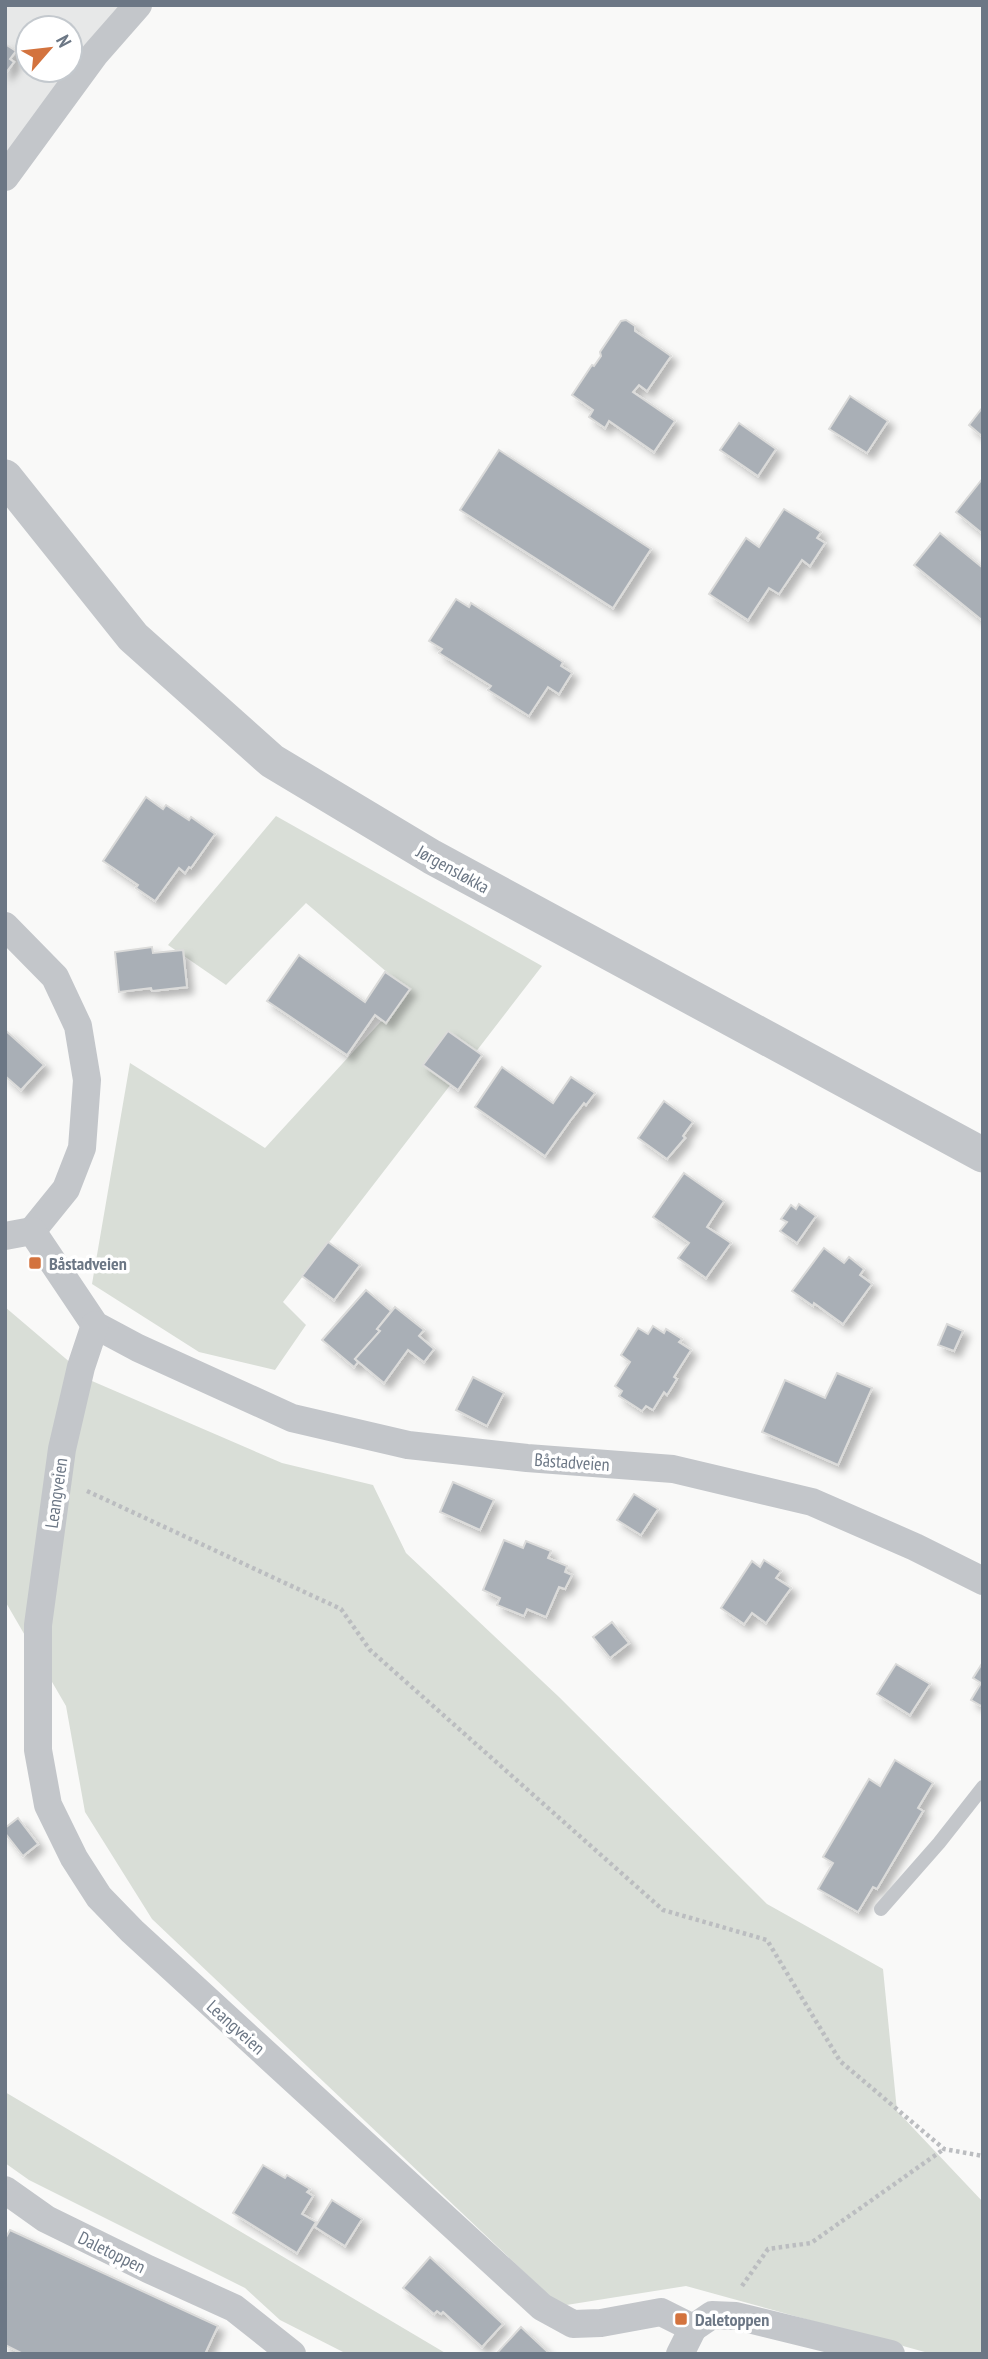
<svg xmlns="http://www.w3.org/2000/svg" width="988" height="2359" font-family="'PT Sans Narrow',sans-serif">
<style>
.built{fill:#e7e8e8;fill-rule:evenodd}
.green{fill:#d9ded7}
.building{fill:#a9afb6;stroke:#dbdbda;stroke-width:2;filter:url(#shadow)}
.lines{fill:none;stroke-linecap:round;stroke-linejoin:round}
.path{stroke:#bbbdc0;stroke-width:4.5;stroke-dasharray:3.5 3.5;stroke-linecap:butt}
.service{stroke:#c3c6ca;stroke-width:14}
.minor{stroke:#c3c6ca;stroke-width:28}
.tertiary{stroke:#c3c6ca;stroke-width:35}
.poi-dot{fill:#d3733e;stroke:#fff;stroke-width:2.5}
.labels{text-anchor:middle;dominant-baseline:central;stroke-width:7;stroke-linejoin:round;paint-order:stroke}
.street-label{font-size:18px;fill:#6c7785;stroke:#fff}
.poi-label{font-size:18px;font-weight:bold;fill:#6c7785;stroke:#fff;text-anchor:start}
</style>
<defs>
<filter id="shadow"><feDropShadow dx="6" dy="6" stdDeviation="3.5" flood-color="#0004"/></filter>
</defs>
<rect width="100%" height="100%" fill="#f9f9f8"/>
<path class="built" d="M5 5H127L5 181ZM28 28H70V70H28Z"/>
<g class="green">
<polygon points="276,816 542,966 283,1302 306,1325 275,1370 199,1352 92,1284 130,1063 265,1148 409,991 306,903 226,985 168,945"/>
<polygon points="5,1307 92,1381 282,1463 373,1485 406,1553 559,1697 767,1904 883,1969 897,2111 983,2202 983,2354 932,2354 686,2286 560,2306 152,1919 85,1812 66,1706 5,1601"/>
<polygon points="5,2092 447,2354 347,2354 280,2320 245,2288 29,2180 5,2163"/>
</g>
<g class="building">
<polygon points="5,44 16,51 10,59 14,62 5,74"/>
<polygon points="626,320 635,326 635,331 671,356 647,391 639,385 633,392 675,421 654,452 609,421 605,428 589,417 593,410 572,395 592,365 594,366 601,356 600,352 621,321"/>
<polygon points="850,396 888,421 867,453 829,429"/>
<polygon points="983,407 983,437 969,425"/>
<polygon points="739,423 776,449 758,476 720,450"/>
<polygon points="499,450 651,549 613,608 460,510"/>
<polygon points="983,478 983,534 956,512"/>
<polygon points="784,509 821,532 817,538 825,543 810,566 802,560 779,594 769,588 748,620 709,594 746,538 759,547"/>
<polygon points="940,533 983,568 983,621 914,565"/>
<polygon points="456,599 469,607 471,603 563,662 561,666 572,673 559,694 548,687 529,716 488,690 491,686 439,653 442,649 429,641"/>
<polygon points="146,797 163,809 166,805 189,820 191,817 215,834 191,868 189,867 185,873 179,868 155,901 136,888 138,885 103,861"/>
<polygon points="152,947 153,953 183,950 187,987 152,991 151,988 119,992 115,952"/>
<polygon points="299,955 365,1002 385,972 410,989 386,1023 375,1015 347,1055 267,1001"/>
<polygon points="5,1030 44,1065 21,1090 5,1076"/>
<polygon points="448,1031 482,1055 458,1090 423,1065"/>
<polygon points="502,1067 553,1103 571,1077 595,1093 586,1105 584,1103 570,1121 545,1156 475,1107"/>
<polygon points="664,1101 693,1122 683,1136 685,1138 667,1159 638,1138"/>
<polygon points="684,1173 724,1201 707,1227 731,1243 706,1278 678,1258 689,1243 653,1217"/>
<polygon points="799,1204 816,1216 797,1243 780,1231 787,1222 781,1219 791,1205 796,1209"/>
<polygon points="328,1242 360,1265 334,1300 302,1276"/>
<polygon points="824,1248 844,1263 849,1257 864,1269 860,1275 872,1284 843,1324 814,1303 813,1306 792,1291"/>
<polygon points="366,1290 391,1311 377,1329 380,1331 355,1359 358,1362 354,1367 322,1340"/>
<polygon points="395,1307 424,1330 419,1336 434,1349 424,1362 408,1350 384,1383 355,1359 380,1331 377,1329"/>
<polygon points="947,1324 963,1331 954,1351 938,1345"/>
<polygon points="653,1326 664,1333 666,1329 682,1339 679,1342 691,1350 674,1377 677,1379 667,1395 664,1392 653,1410 646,1406 642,1411 619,1396 622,1391 615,1386 630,1362 621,1355 638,1328 648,1334"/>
<polygon points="837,1373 872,1388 838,1465 762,1432 785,1380 825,1398"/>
<polygon points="473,1377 504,1393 487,1426 456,1410"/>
<polygon points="453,1482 494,1500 480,1530 440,1512"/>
<polygon points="634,1494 658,1509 641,1535 617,1520"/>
<polygon points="504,1540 523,1548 526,1541 551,1551 548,1558 567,1566 565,1572 572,1575 565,1589 559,1587 546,1617 527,1609 524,1616 497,1605 500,1598 483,1590"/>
<polygon points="764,1560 781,1571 776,1578 791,1588 766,1623 752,1613 744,1624 721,1608 752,1561 760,1567"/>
<polygon points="612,1622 629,1643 610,1658 593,1637"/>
<polygon points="983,1662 983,1707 971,1700 981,1683 973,1678"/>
<polygon points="896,1664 930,1684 910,1715 877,1694"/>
<polygon points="895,1760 933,1783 918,1808 923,1811 877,1889 873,1887 858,1912 818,1889 833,1863 823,1857 869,1779 880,1786"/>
<polygon points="18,1818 38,1844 23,1856 5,1833 5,1828"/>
<polygon points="263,2165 285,2178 287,2175 310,2189 307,2192 313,2196 302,2214 316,2222 297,2253 233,2213"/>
<polygon points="332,2200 362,2219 345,2246 315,2227"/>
<polygon points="10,2230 218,2326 205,2354 23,2354 5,2345 5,2239"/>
<polygon points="430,2257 503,2324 482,2347 443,2312 441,2314 437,2311 434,2314 403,2288"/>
<polygon points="521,2327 550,2354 496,2354"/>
</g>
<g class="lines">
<g class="path">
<polyline points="87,1491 341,1609 370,1650 663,1910 767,1940 840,2061 944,2149 983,2156"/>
<polyline points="742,2286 768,2249 811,2243 944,2149"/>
</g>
<polyline class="service" points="881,1909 939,1843 983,1787"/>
<g class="minor">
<polyline points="5,177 95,54 138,5"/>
<polyline points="5,926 55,977 78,1026 87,1080 82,1148 66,1189 32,1231"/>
<polyline points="5,1236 32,1231 95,1325 138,1348 292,1418 408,1445 527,1458 673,1469 812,1502 915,1547 983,1581"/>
<polyline points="95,1325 81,1367 62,1449 38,1625 38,1750 48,1805 74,1858 99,1897 132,1931 542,2307 573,2324 601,2323 661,2312 693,2328 712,2315 736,2316 891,2354"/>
<polyline points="5,2190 46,2219 148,2269 234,2308 292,2354"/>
<polyline points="680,2354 693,2328"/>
</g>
<polyline class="tertiary" points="5,477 133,637 272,761 432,857 983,1155"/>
</g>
<g class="poi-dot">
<rect x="28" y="1256" width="14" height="14" rx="3.5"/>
<rect x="674" y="2312" width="14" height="14" rx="3.5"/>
</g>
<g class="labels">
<g class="street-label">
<text transform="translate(453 869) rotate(29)">Jørgensløkka</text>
<text transform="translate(572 1462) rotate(4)">Båstadveien</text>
<text transform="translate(56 1493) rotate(-82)">Leangveien</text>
<text transform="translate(236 2027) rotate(42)">Leangveien</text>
<text transform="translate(112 2252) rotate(26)">Daletoppen</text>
</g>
<g class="poi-label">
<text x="49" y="1263">Båstadveien</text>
<text x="695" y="2319">Daletoppen</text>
</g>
</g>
<rect width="988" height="2359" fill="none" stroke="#6c7785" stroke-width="14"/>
<g transform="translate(49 49) rotate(62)"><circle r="33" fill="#ffffff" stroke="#c4c9ce" stroke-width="2"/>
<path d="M0-5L12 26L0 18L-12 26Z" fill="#d3733e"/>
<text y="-10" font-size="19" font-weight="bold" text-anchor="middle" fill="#6c7785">N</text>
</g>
</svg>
